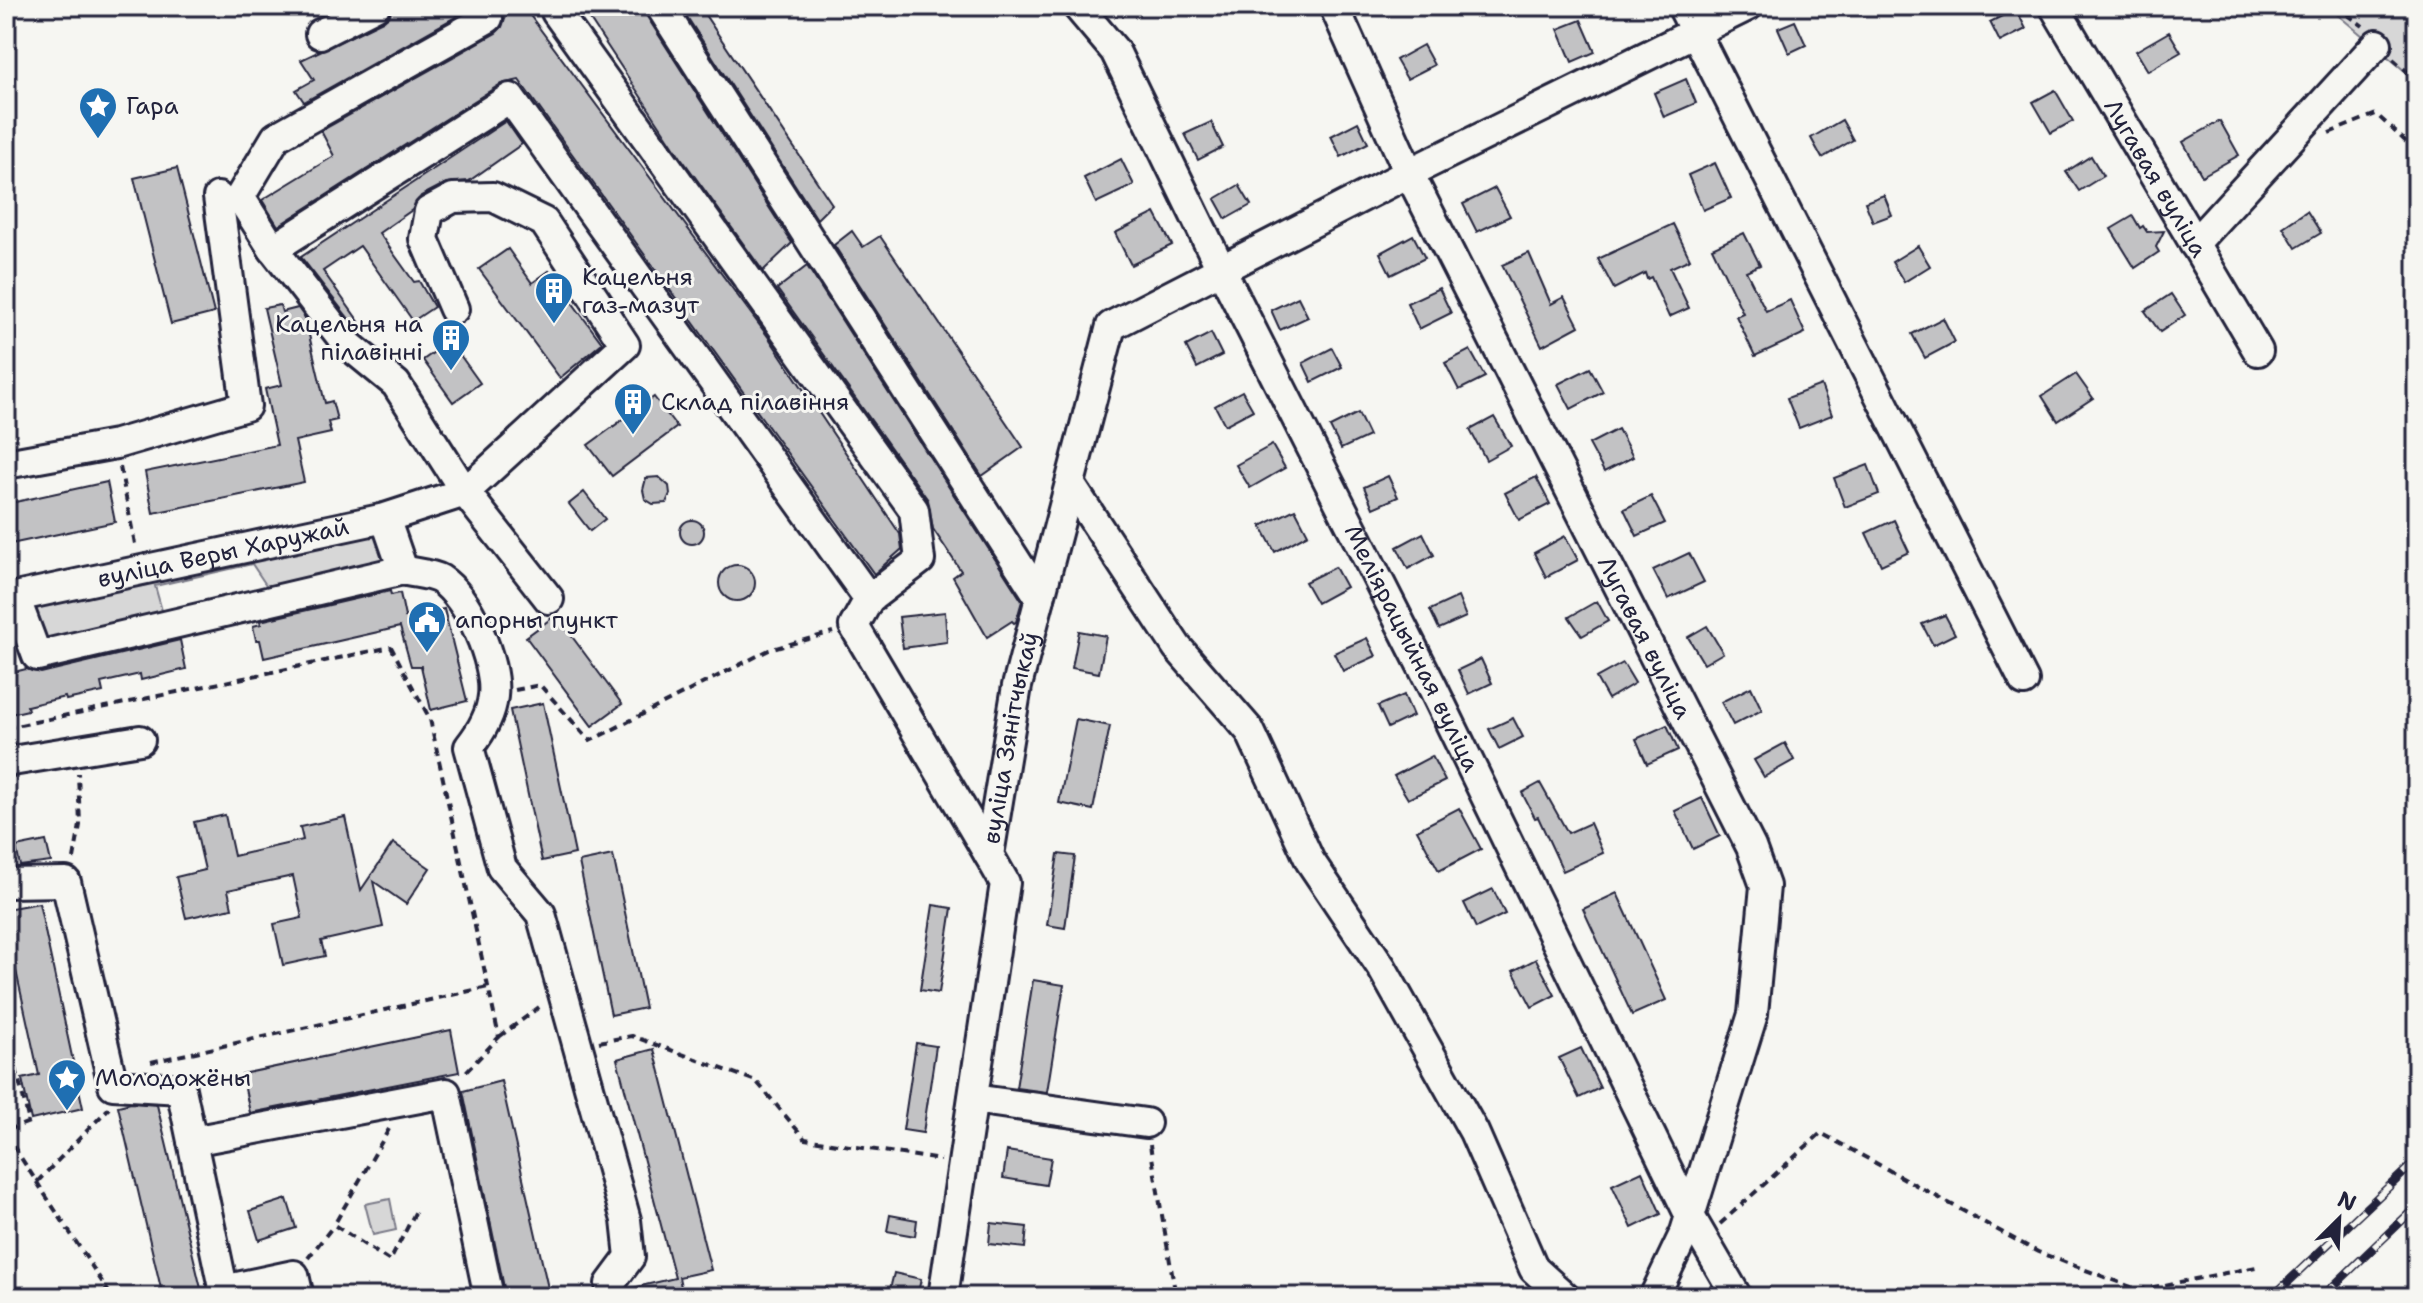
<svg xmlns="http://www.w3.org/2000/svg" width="2423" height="1303" font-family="'Shantell Sans',sans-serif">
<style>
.green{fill:#d7d7d7;stroke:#7c7c89;stroke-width:2}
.building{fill:#c2c2c4;stroke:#22223b;stroke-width:2}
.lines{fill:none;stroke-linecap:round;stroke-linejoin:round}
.minor-casing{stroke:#22223b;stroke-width:34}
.path{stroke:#22223b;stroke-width:4;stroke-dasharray:8 6;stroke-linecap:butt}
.minor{stroke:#f6f6f2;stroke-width:28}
.rail-casing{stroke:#22223b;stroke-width:9}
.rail{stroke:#f6f6f2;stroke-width:6;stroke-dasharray:18;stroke-linecap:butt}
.labels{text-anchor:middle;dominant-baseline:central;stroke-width:6;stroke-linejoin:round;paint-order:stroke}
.poi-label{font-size:24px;fill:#22223b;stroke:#f6f6f2;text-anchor:start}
.street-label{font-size:24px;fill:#22223b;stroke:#f6f6f2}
</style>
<rect width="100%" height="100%" fill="#f6f6f2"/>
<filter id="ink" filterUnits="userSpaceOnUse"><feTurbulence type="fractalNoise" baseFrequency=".0125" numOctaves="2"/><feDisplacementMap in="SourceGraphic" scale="16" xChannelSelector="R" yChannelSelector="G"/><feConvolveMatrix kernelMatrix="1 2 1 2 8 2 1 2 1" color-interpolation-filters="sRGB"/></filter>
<g filter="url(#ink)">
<g class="green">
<polygon points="2327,6 2417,6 2417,81"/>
<polygon points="375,528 391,575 268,588 252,564 155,586 165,621 55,647 42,638 27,602"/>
<polygon points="390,1199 396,1230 373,1235 365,1204"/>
</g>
<g class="building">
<polygon points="392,6 463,6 464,12 304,102 296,90 314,80 301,60 383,21 390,15"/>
<polygon points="500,6 523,6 769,338 900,534 902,549 874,574 519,80 501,84 278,226 262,200 334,156 321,131 496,33 502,27 505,18"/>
<polygon points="581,6 643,6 646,15 792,243 763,271 682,159"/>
<polygon points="680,6 699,6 832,204 817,219"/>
<polygon points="2016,9 2026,29 2000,42 1990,22"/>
<polygon points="1581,20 1595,52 1572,62 1558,29"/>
<polygon points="1795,21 1806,45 1789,53 1778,28"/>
<polygon points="2169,32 2181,52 2148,71 2136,51"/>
<polygon points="1423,45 1434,65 1407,79 1396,60"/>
<polygon points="1686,79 1696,103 1664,117 1654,93"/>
<polygon points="2055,90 2073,121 2051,133 2033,102"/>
<polygon points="1842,120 1853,140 1822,158 1811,138"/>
<polygon points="506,121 522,144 469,181 446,183 421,196 412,210 379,233 414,282 419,281 434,307 413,321 360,246 323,271 365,330 360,333 301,257"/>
<polygon points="2220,121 2239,155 2202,176 2183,142"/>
<polygon points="1211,122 1223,147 1198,160 1185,134"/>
<polygon points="1358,122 1368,143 1341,157 1331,136"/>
<polygon points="2091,156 2103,176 2079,191 2066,172"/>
<polygon points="1121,159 1134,185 1096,203 1084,178"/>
<polygon points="1715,163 1731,198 1703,210 1688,175"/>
<polygon points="177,168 214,313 171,324 134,178"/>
<polygon points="1239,185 1251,205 1226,219 1215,199"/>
<polygon points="1495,188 1510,216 1477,232 1463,204"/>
<polygon points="1884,195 1892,215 1873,222 1865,202"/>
<polygon points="2307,211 2321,233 2296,248 2283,227"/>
<polygon points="1155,213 1172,245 1131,265 1115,233"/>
<polygon points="2133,216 2140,228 2143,226 2147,232 2164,231 2156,247 2159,252 2135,268 2111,229"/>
<polygon points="1673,224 1690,259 1670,268 1689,308 1669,317 1651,277 1647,279 1645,273 1614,289 1598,259"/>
<polygon points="852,231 863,247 880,236 1023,447 982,476 834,245"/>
<polygon points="1744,233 1760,265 1746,271 1766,311 1790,300 1805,333 1755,356 1736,316 1743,313 1712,248"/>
<polygon points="1413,235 1425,258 1391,275 1380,253"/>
<polygon points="1918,246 1930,266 1904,282 1892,262"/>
<polygon points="508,249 532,283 549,271 602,343 560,378 479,269"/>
<polygon points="1529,253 1551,304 1564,297 1579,326 1542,346 1502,265"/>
<polygon points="807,266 1022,601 1016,622 1014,623 1012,621 987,637 953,577 961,571 933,529 928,500 777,289"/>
<polygon points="1439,288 1451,313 1419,329 1407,303"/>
<polygon points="2171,294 2185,315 2160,332 2145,311"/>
<polygon points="1298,297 1308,317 1280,330 1271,310"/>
<polygon points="280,305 282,312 298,308 305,318 325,403 332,401 337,420 328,422 331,433 295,441 304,482 153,513 145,472 277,445 265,389 282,385 264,308"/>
<polygon points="1943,318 1955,342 1925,358 1912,334"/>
<polygon points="1211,333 1222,355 1197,368 1186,346"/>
<polygon points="450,341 480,383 453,402 423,360"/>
<polygon points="1332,348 1342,367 1312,382 1303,363"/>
<polygon points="1470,350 1485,377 1459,390 1445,363"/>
<polygon points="1590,368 1603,392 1571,409 1558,384"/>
<polygon points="2076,374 2093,398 2058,421 2042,396"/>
<polygon points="1821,385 1832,415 1799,428 1787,398"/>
<polygon points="1242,391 1253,410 1225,425 1215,406"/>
<polygon points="654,397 677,427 612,476 588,445"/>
<polygon points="1358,413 1369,436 1341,449 1330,427"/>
<polygon points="1494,417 1511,446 1486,460 1470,430"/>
<polygon points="1618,429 1633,457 1604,472 1589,444"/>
<polygon points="1272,445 1285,468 1250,488 1236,465"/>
<polygon points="1868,465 1879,494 1845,507 1834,478"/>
<polygon points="1388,476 1398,497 1373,508 1364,487"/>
<polygon points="659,477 669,486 670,494 666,503 653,504 645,499 643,490 646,478"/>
<polygon points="1536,477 1550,504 1519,520 1505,493"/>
<polygon points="107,482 115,522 6,545 6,504"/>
<polygon points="584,492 605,519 590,531 569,504"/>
<polygon points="1651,496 1665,523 1637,536 1624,509"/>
<polygon points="1295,509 1308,534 1275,552 1261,526"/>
<circle cx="692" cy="532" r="12"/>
<polygon points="1894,520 1909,552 1881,565 1866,533"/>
<polygon points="1423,533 1434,555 1408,569 1397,547"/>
<polygon points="1565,536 1578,560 1546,577 1534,553"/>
<polygon points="1689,553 1704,582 1668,599 1653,570"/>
<circle cx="737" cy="583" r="18"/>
<polygon points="1335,567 1346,587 1317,603 1305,582"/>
<polygon points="390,591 391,595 400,593 405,617 444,609 467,701 431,710 421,666 411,666 400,627 264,658 260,640 256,640 253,626 261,624 260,621"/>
<polygon points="1458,597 1466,617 1439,629 1430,610"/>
<polygon points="1597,601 1608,621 1582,636 1569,617"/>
<polygon points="945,612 947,642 903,648 899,617"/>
<polygon points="556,615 622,704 592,726 526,637"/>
<polygon points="1945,615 1955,634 1933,645 1922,624"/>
<polygon points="1707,626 1723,653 1704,664 1688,637"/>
<polygon points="1079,631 1106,636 1099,673 1072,668"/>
<polygon points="1367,638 1376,656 1343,671 1334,653"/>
<polygon points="180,640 186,669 141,680 140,674 101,683 103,692 66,700 65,697 27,706 28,710 6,715 6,680 11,678 10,673 26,669 41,673"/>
<polygon points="1481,659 1492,683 1469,694 1458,670"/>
<polygon points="1623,663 1635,683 1608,699 1596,678"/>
<polygon points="1751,687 1762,710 1733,725 1721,702"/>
<polygon points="1404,695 1413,716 1388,728 1378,706"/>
<polygon points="543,703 575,854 542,861 510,710"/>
<polygon points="1513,718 1523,737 1499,749 1489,729"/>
<polygon points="1076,719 1110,726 1093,810 1059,803"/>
<polygon points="1667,725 1678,750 1647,764 1636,739"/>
<polygon points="1785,743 1794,760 1764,777 1754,760"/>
<polygon points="1432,756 1445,781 1408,799 1394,776"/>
<polygon points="1540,783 1568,833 1590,823 1603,853 1563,871 1538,817 1535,818 1522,793"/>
<polygon points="1702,798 1720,836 1693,849 1675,811"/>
<polygon points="1459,808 1481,849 1439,871 1417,830"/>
<polygon points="225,815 234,856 303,840 300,827 345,817 361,890 393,843 430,868 406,904 373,881 383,927 321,941 325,956 283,965 274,924 302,918 293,876 228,890 232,908 186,918 176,877 205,870 194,822"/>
<polygon points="46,841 51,862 20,866 16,847"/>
<polygon points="1058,854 1075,856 1065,928 1047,925"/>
<polygon points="613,855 645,1008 611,1015 579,862"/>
<polygon points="1493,889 1505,914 1476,928 1464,903"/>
<polygon points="1617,893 1666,1000 1632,1015 1583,909"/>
<polygon points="39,903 83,1108 31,1120 22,1079 39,1075 11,948 6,949 6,909"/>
<polygon points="933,905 952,908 939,993 920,990"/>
<polygon points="1536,959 1555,995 1532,1007 1513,971"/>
<polygon points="1033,980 1064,985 1047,1092 1016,1088"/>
<polygon points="451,1030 459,1072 250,1113 242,1074"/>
<polygon points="916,1043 936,1046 923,1133 903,1130"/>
<polygon points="1581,1048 1600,1088 1579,1098 1559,1058"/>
<polygon points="654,1049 711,1270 679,1277 683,1297 629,1297 628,1289 675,1278 617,1059"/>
<polygon points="501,1081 550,1297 506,1297 463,1091"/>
<polygon points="131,1103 157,1105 203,1297 163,1297 118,1106"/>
<polygon points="1007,1151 1051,1158 1046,1185 1003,1178"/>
<polygon points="1642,1171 1661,1214 1632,1228 1612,1185"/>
<polygon points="287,1199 296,1228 259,1240 250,1211"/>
<polygon points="890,1215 917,1220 915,1236 887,1231"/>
<polygon points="991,1223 1027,1227 1025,1248 989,1244"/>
<polygon points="894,1273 921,1279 917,1297 888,1297"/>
</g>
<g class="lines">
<g class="minor-casing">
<g id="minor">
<polyline points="660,6 1040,598"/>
<path id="s1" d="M1077 6 1115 51 1221 269 1433 688 1690 1216 1737 1297"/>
<path id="s2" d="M1334 6 1409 173 1751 847 1765 886 1753 1014 1685 1232 1654 1297"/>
<polyline points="1682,6 2024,681"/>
<path id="s3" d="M2054 6 2258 351"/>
<polyline points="556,12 914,510 920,560 869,599"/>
<polyline points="320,34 375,6"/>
<polyline points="2194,244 2377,44"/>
<polyline points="273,249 240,197 276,137 488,18 480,6"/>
<polyline points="6,464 116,444 246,406 218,197"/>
<polyline points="1070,484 1177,647 1250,731 1310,861 1382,968 1474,1132 1534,1269 1565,1297"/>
<polyline points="385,518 465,492 625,345 544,222 493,197 453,198 429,211 424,239 454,309"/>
<path d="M15 597 37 656 403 570C414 573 431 574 440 579 469 598 497 662 493 696 491 716 481 732 469 747L502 868 541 914 626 1220 630 1257 610 1284 612 1297"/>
<path id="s4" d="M6 599 385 518 403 570"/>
<polyline points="549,599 465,492 396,384 346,343 273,249 510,98 869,599 854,626 989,855"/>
<polyline points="6,762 140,740"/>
<polyline points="6,883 66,882 113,1085 181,1089 225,1297"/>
<polyline points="973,1099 1146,1123"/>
<polyline points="192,1141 446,1093 489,1297"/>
<polyline points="223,1290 294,1275 299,1297"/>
<path id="s5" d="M943 1297 1005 883 989 855 1017 686 1111 326 1409 173 1748 6"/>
</g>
</g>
<g class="path">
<polyline points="2336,6 2363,26"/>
<polyline points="2393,59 2417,80"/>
<polyline points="2329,133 2376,114 2417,152"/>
<polyline points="120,467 136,549"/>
<polyline points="6,665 16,662"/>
<polyline points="515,690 540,685 590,741 769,650 833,632"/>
<polyline points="6,728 391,647 430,719 499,1037 463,1075"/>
<polyline points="74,859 80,825 78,773"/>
<polyline points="6,1027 29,1122 6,1131"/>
<polyline points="499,1037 542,1005"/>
<polyline points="599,1042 632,1036 756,1081 805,1139 941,1160"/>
<polyline points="151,1062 488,987"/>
<polyline points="389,1129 334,1225 390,1261 418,1207"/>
<polyline points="6,1135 112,1297"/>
<polyline points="1150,1145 1176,1297"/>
<polyline points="37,1182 109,1108"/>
<polyline points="1720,1224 1821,1133 2038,1252 2139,1290 2256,1267"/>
<polyline points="308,1258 334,1225"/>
</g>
<use href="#minor" class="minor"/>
<g class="rail-casing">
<g id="rail">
<polyline points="2272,1297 2417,1160"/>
<polyline points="2322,1297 2417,1206"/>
</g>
</g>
<use href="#rail" class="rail"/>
</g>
</g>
<defs>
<g id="sight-pin" transform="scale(2)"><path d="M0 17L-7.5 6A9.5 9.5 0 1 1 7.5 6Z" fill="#1f6fb2" stroke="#f6f6f2"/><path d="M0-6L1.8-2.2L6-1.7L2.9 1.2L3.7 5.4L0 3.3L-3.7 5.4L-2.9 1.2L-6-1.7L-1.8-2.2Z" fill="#fff"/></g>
<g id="building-pin" transform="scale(2)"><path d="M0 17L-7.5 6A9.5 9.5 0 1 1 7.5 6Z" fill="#1f6fb2" stroke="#f6f6f2"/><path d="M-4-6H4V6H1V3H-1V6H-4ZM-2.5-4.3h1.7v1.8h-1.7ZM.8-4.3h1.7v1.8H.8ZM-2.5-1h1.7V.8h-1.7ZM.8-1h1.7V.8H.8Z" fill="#fff"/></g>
<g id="civic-pin" transform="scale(2)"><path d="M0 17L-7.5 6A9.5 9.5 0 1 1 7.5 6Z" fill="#1f6fb2" stroke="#f6f6f2"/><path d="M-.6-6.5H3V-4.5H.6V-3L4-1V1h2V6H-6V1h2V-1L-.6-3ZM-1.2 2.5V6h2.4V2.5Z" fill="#fff"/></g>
</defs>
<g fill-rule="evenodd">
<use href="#sight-pin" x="98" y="106"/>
<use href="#building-pin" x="554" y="291"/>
<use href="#building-pin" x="451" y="338"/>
<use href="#building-pin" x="633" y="402"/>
<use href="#civic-pin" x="427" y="620"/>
<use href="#sight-pin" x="67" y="1078"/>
</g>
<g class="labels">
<g class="poi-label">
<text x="126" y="106">Гара</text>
<text x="582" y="277">Кацельня<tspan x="582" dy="28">газ-мазут</tspan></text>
<text x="423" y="324" text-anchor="end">Кацельня на<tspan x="423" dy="28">пілавінні</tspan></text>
<text x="661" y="402">Склад пілавіння</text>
<text x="455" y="620">апорны пункт</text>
<text x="95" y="1078">Молодожёны</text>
</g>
<g class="street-label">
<text stroke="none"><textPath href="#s3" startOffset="200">Лугавая вуліца</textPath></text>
<text stroke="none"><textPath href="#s4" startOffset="222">вуліца Веры Харужай</textPath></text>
<text stroke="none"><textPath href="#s2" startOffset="704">Лугавая вуліца</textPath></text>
<text stroke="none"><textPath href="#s1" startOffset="726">Меліярацыйная вуліца</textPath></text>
<text stroke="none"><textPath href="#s5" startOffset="570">вуліца Зянітчыкаў</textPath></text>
</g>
</g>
<rect width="2423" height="1303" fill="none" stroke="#f6f6f2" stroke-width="32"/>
<rect x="16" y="16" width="2391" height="1271" fill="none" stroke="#22223b" stroke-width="3" filter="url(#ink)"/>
<g transform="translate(2339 1219) rotate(24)" stroke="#f6f6f2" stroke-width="6" paint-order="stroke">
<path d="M0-6L14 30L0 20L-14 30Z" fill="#22223b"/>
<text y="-12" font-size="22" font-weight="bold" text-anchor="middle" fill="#22223b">N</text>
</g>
</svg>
